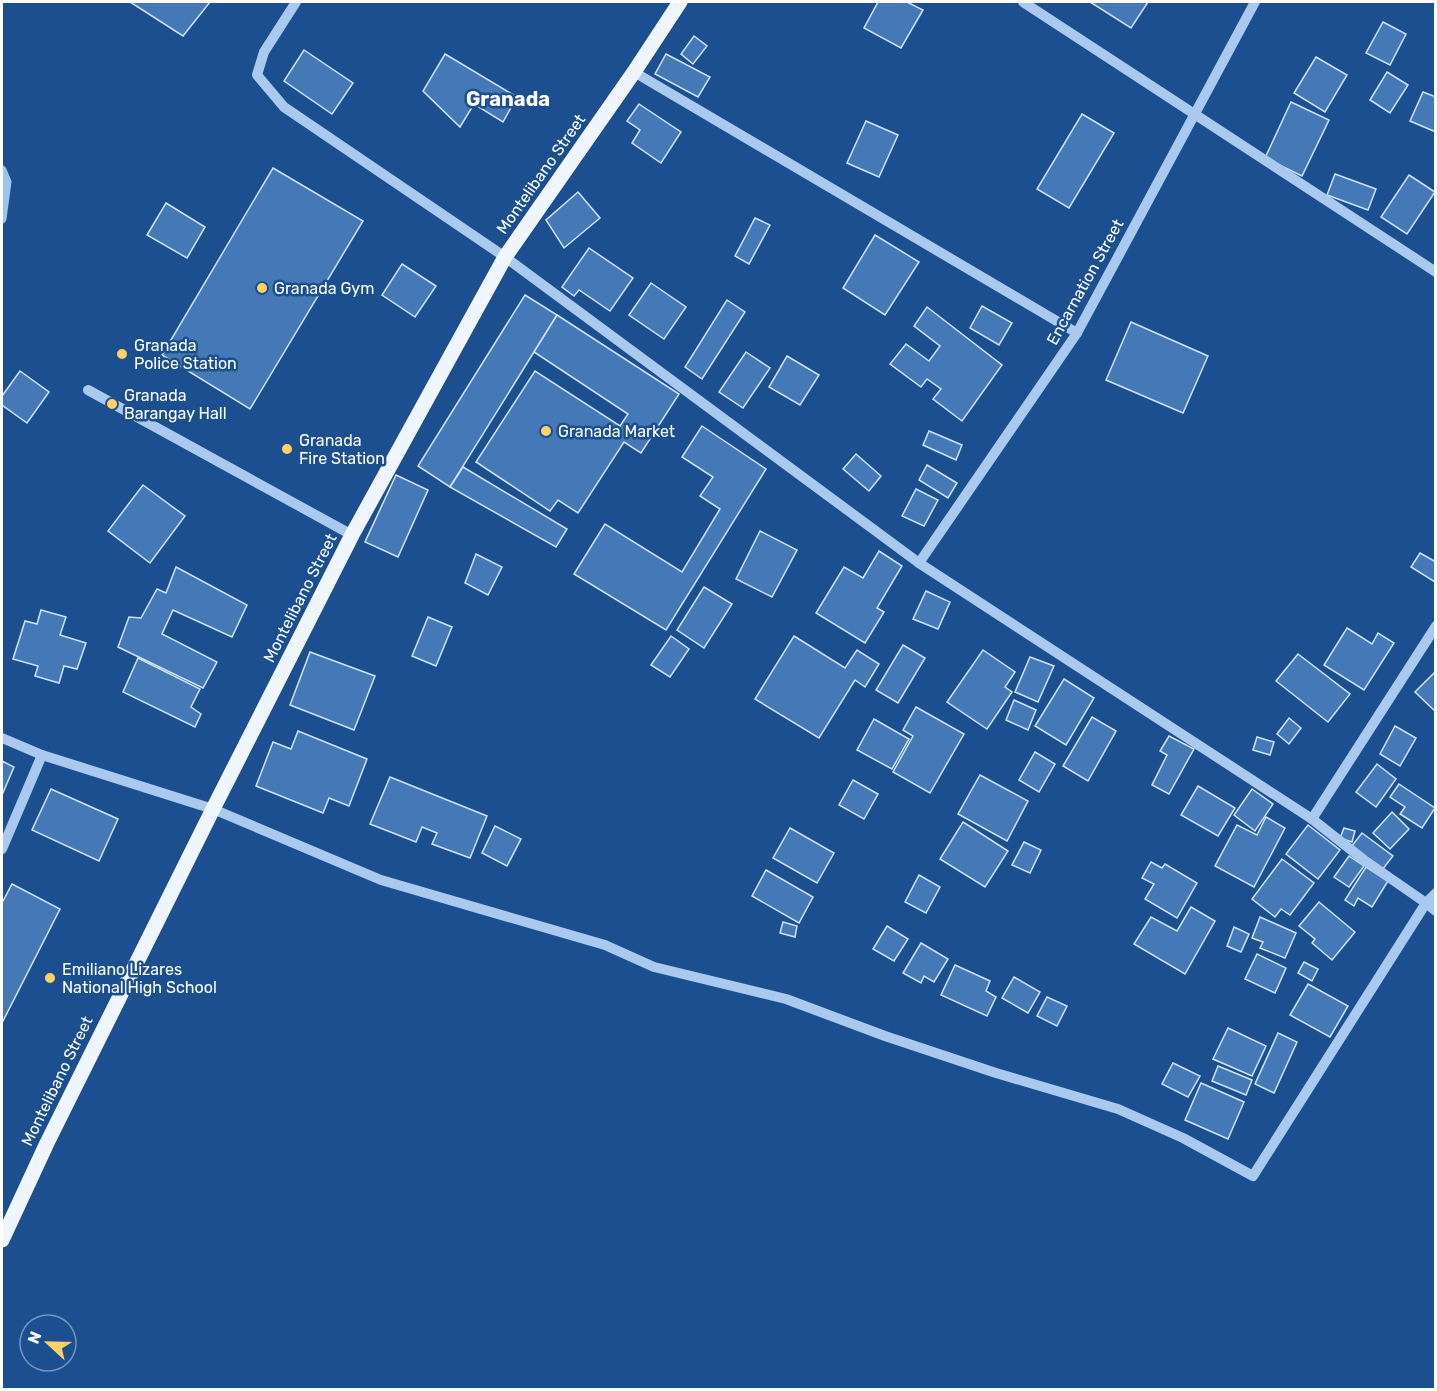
<svg xmlns="http://www.w3.org/2000/svg" width="1437" height="1391" font-family="Rubik,sans-serif">
<style>
.lines{fill:none;stroke-linecap:round;stroke-linejoin:round}
.stream{stroke:#9cc4f0;stroke-width:9}
.building{fill:#4478b7;stroke:#cfe3fa;stroke-width:1.5}
.minor{stroke:#a9c9ee;stroke-width:10}
.major{stroke:#f0f6ff;stroke-width:15}
.poi-dot{fill:#ffd166;stroke:#1b4f8f;stroke-width:2}
.labels{text-anchor:middle;dominant-baseline:central;stroke-width:5;stroke-linejoin:round;paint-order:stroke}
.street-label{font-size:16px;fill:#fff;stroke:#1b4f8f}
.poi-label{font-size:16px;fill:#fff;stroke:#1b4f8f;text-anchor:start}
.quarter-label{font-size:20px;font-weight:bold;fill:#fff;stroke:#1b4f8f}
</style>
<rect width="100%" height="100%" fill="#1b4f8f"/>
<g class="lines">
<polyline class="stream" points="2,170 7,182 2,219"/>
</g>
<g class="building">
<polygon points="130,2 210,2 183,36"/>
<polygon points="878,2 907,2 923,10 901,48 864,28"/>
<polygon points="1090,2 1148,2 1131,28"/>
<polygon points="1383,22 1406,34 1390,65 1366,53"/>
<polygon points="694,36 707,46 693,64 681,54"/>
<polygon points="304,50 353,83 332,114 284,81"/>
<polygon points="445,54 517,97 503,122 474,104 460,127 423,91"/>
<polygon points="666,54 710,77 698,97 655,74"/>
<polygon points="1316,57 1347,75 1325,112 1294,93"/>
<polygon points="1387,72 1408,85 1390,113 1370,100"/>
<polygon points="1423,92 1436,97 1436,132 1410,121"/>
<polygon points="1291,102 1329,120 1302,176 1265,158"/>
<polygon points="639,104 681,132 661,163 632,143 640,130 627,121"/>
<polygon points="1082,114 1114,133 1069,208 1037,189"/>
<polygon points="866,121 898,135 879,177 847,163"/>
<polygon points="273,168 363,221 250,409 162,355"/>
<polygon points="1335,174 1376,189 1368,210 1327,195"/>
<polygon points="1409,175 1435,192 1407,234 1381,217"/>
<polygon points="578,192 600,218 564,248 546,220"/>
<polygon points="166,203 205,227 187,258 147,235"/>
<polygon points="755,218 770,225 749,264 735,256"/>
<polygon points="875,235 919,262 885,315 843,288"/>
<polygon points="589,248 633,278 610,311 579,290 574,296 562,287"/>
<polygon points="402,264 436,286 415,317 382,295"/>
<polygon points="651,283 686,307 664,339 629,315"/>
<polygon points="525,295 557,315 450,487 418,466"/>
<polygon points="727,300 745,312 702,379 685,367"/>
<polygon points="982,306 1012,323 999,345 970,328"/>
<polygon points="927,307 1002,365 962,421 933,399 941,389 927,379 921,387 890,364 906,344 929,361 940,346 914,326"/>
<polygon points="557,315 679,394 641,453 624,442 578,513 558,500 550,511 476,462 535,371 620,426 628,414 534,352"/>
<polygon points="1131,322 1208,356 1183,413 1106,380"/>
<polygon points="746,352 770,368 743,408 719,392"/>
<polygon points="787,356 819,375 800,405 769,387"/>
<polygon points="20,371 49,392 27,423 2,405 2,396"/>
<polygon points="702,426 766,469 666,630 574,574 605,524 682,572 720,509 700,496 713,477 682,457"/>
<polygon points="929,431 962,445 956,460 923,445"/>
<polygon points="856,454 881,476 869,491 843,469"/>
<polygon points="927,465 957,483 948,498 919,480"/>
<polygon points="463,467 567,529 556,547 450,487"/>
<polygon points="396,475 428,490 398,557 365,542"/>
<polygon points="143,485 185,516 150,563 108,531"/>
<polygon points="916,489 938,500 924,526 902,516"/>
<polygon points="760,531 797,550 772,597 736,579"/>
<polygon points="879,551 902,566 877,608 884,612 865,643 816,613 844,567 863,578"/>
<polygon points="1420,553 1436,562 1435,582 1411,567"/>
<polygon points="476,554 502,567 488,595 465,583"/>
<polygon points="176,567 247,605 232,637 173,610 162,634 217,662 203,688 118,647 129,617 141,618 157,589 166,593"/>
<polygon points="704,587 732,604 704,648 677,630"/>
<polygon points="926,591 950,602 938,629 913,619"/>
<polygon points="41,610 66,617 60,635 86,643 77,669 64,666 59,683 35,676 38,666 13,659 25,621 37,624"/>
<polygon points="428,617 452,627 436,666 412,656"/>
<polygon points="1347,628 1372,644 1378,633 1394,643 1364,690 1324,665"/>
<polygon points="671,636 689,649 670,677 651,665"/>
<polygon points="794,636 845,668 857,650 879,664 865,687 855,680 819,738 755,699"/>
<polygon points="903,645 925,658 898,703 876,690"/>
<polygon points="983,650 1015,672 1005,687 1012,692 987,729 947,702"/>
<polygon points="310,652 375,676 354,730 290,705"/>
<polygon points="1298,654 1350,694 1328,722 1276,681"/>
<polygon points="1030,657 1054,666 1038,702 1015,692"/>
<polygon points="138,658 200,689 191,707 201,714 195,727 123,692"/>
<polygon points="1436,671 1436,712 1415,692"/>
<polygon points="1064,679 1094,698 1066,745 1035,726"/>
<polygon points="1014,700 1036,710 1028,730 1006,720"/>
<polygon points="916,707 964,734 930,793 893,772 913,736 903,730"/>
<polygon points="1092,717 1116,731 1088,781 1063,766"/>
<polygon points="1289,718 1301,728 1289,744 1277,734"/>
<polygon points="874,719 909,739 892,769 857,750"/>
<polygon points="1395,726 1416,738 1400,766 1380,754"/>
<polygon points="298,731 367,759 349,806 329,798 323,813 256,786 273,742 291,749"/>
<polygon points="1169,736 1194,749 1169,794 1152,785 1167,755 1160,751"/>
<polygon points="1257,737 1274,742 1270,755 1253,750"/>
<polygon points="1035,752 1055,764 1039,792 1019,780"/>
<polygon points="2,761 14,767 2,795"/>
<polygon points="1377,764 1396,779 1376,807 1356,792"/>
<polygon points="980,775 1028,801 1007,841 958,814"/>
<polygon points="390,777 487,816 470,858 432,844 437,833 422,827 416,842 370,824"/>
<polygon points="853,780 878,794 864,819 839,805"/>
<polygon points="1399,784 1435,808 1422,828 1400,814 1405,807 1390,797"/>
<polygon points="1198,786 1235,808 1218,836 1181,815"/>
<polygon points="51,789 118,819 99,861 32,830"/>
<polygon points="1252,789 1273,804 1255,831 1234,815"/>
<polygon points="1392,812 1409,829 1390,849 1373,833"/>
<polygon points="1266,817 1285,828 1254,887 1215,866 1237,825 1257,835"/>
<polygon points="963,822 1008,851 985,887 940,859"/>
<polygon points="1308,825 1340,850 1318,879 1286,854"/>
<polygon points="495,826 521,839 507,866 482,853"/>
<polygon points="790,828 834,853 817,883 773,858"/>
<polygon points="1344,828 1355,831 1352,842 1340,838"/>
<polygon points="1362,833 1393,856 1382,870 1351,847"/>
<polygon points="1024,842 1041,850 1030,873 1012,865"/>
<polygon points="1349,856 1364,866 1349,887 1334,877"/>
<polygon points="1282,859 1314,883 1290,915 1281,909 1275,917 1252,899"/>
<polygon points="1151,862 1162,868 1165,864 1197,883 1177,918 1145,899 1154,884 1142,878"/>
<polygon points="1366,867 1388,881 1372,907 1358,898 1354,906 1345,900"/>
<polygon points="766,870 813,897 799,923 752,896"/>
<polygon points="919,875 940,887 926,913 905,902"/>
<polygon points="12,884 60,909 2,1023 2,903"/>
<polygon points="1319,902 1355,932 1332,960 1312,943 1315,939 1299,926"/>
<polygon points="1191,907 1215,921 1185,974 1134,944 1151,917 1177,931"/>
<polygon points="1260,917 1296,933 1285,958 1260,948 1263,942 1252,938"/>
<polygon points="783,922 797,926 795,937 780,933"/>
<polygon points="887,926 908,939 894,961 873,949"/>
<polygon points="1234,927 1249,934 1241,952 1227,946"/>
<polygon points="921,943 948,959 934,982 924,976 921,983 903,973"/>
<polygon points="1257,954 1286,968 1275,993 1245,979"/>
<polygon points="1304,962 1318,969 1312,981 1298,973"/>
<polygon points="955,965 990,981 986,991 996,997 987,1016 941,995"/>
<polygon points="1014,977 1040,992 1028,1013 1002,998"/>
<polygon points="1308,984 1348,1006 1330,1037 1290,1015"/>
<polygon points="1047,997 1067,1006 1057,1026 1037,1016"/>
<polygon points="1228,1028 1266,1046 1252,1076 1213,1059"/>
<polygon points="1278,1033 1297,1042 1274,1093 1255,1084"/>
<polygon points="1173,1063 1200,1076 1188,1097 1162,1084"/>
<polygon points="1218,1066 1252,1080 1246,1095 1212,1081"/>
<polygon points="1201,1083 1244,1102 1228,1139 1185,1120"/>
</g>
<g class="lines">
<g class="minor">
<polyline points="296,2 264,52 257,75 284,107 505,257 919,563 1312,819 1436,626"/>
<polyline points="1023,2 1436,272"/>
<polyline points="634,72 1077,333"/>
<polyline points="88,390 352,535"/>
<polyline points="919,563 1077,333 1255,2"/>
<polyline points="2,738 42,755 213,809 381,880 605,945 654,967 786,999 885,1036 996,1073 1118,1109 1183,1138 1253,1176 1426,903 1364,860 1312,819"/>
<polyline points="2,849 42,755"/>
<polyline points="1436,893 1426,903 1436,911"/>
</g>
<polyline class="major" points="2,1240 47,1143 213,809 352,535 505,257 634,72 680,2"/>
</g>
<g class="poi-dot">
<circle cx="262" cy="288" r="6"/>
<circle cx="122" cy="354" r="6"/>
<circle cx="112" cy="404" r="6"/>
<circle cx="546" cy="431" r="6"/>
<circle cx="287" cy="449" r="6"/>
<circle cx="50" cy="978" r="6"/>
</g>
<g class="labels">
<g class="street-label">
<text transform="translate(541 174) rotate(-55)">Montelibano Street</text>
<text transform="translate(1085 282) rotate(-61)">Encarnation Street</text>
<text transform="translate(300 598) rotate(-63)">Montelibano Street</text>
<text transform="translate(57 1081) rotate(-64)">Montelibano Street</text>
</g>
<g class="poi-label">
<text x="274" y="288">Granada Gym</text>
<text x="134" y="345">Granada<tspan x="134" dy="18">Police Station</tspan></text>
<text x="124" y="395">Granada<tspan x="124" dy="18">Barangay Hall</tspan></text>
<text x="558" y="431">Granada Market</text>
<text x="299" y="440">Granada<tspan x="299" dy="18">Fire Station</tspan></text>
<text x="62" y="969">Emiliano Lizares<tspan x="62" dy="18">National High School</tspan></text>
</g>
<g class="quarter-label">
<text x="508" y="99">Granada</text>
</g>
</g>
<rect width="1437" height="1391" fill="none" stroke="#ffffff" stroke-width="6"/>
<g transform="translate(48 1343) rotate(292)"><circle r="28" fill="#1b4f8f" stroke="#7695bc" stroke-width="1.5"/>
<path d="M0-4.5L10 22L0 15L-10 22Z" fill="#ffd166"/>
<text y="-9" font-size="16" font-weight="bold" text-anchor="middle" fill="#ffffff">N</text>
</g>
</svg>
